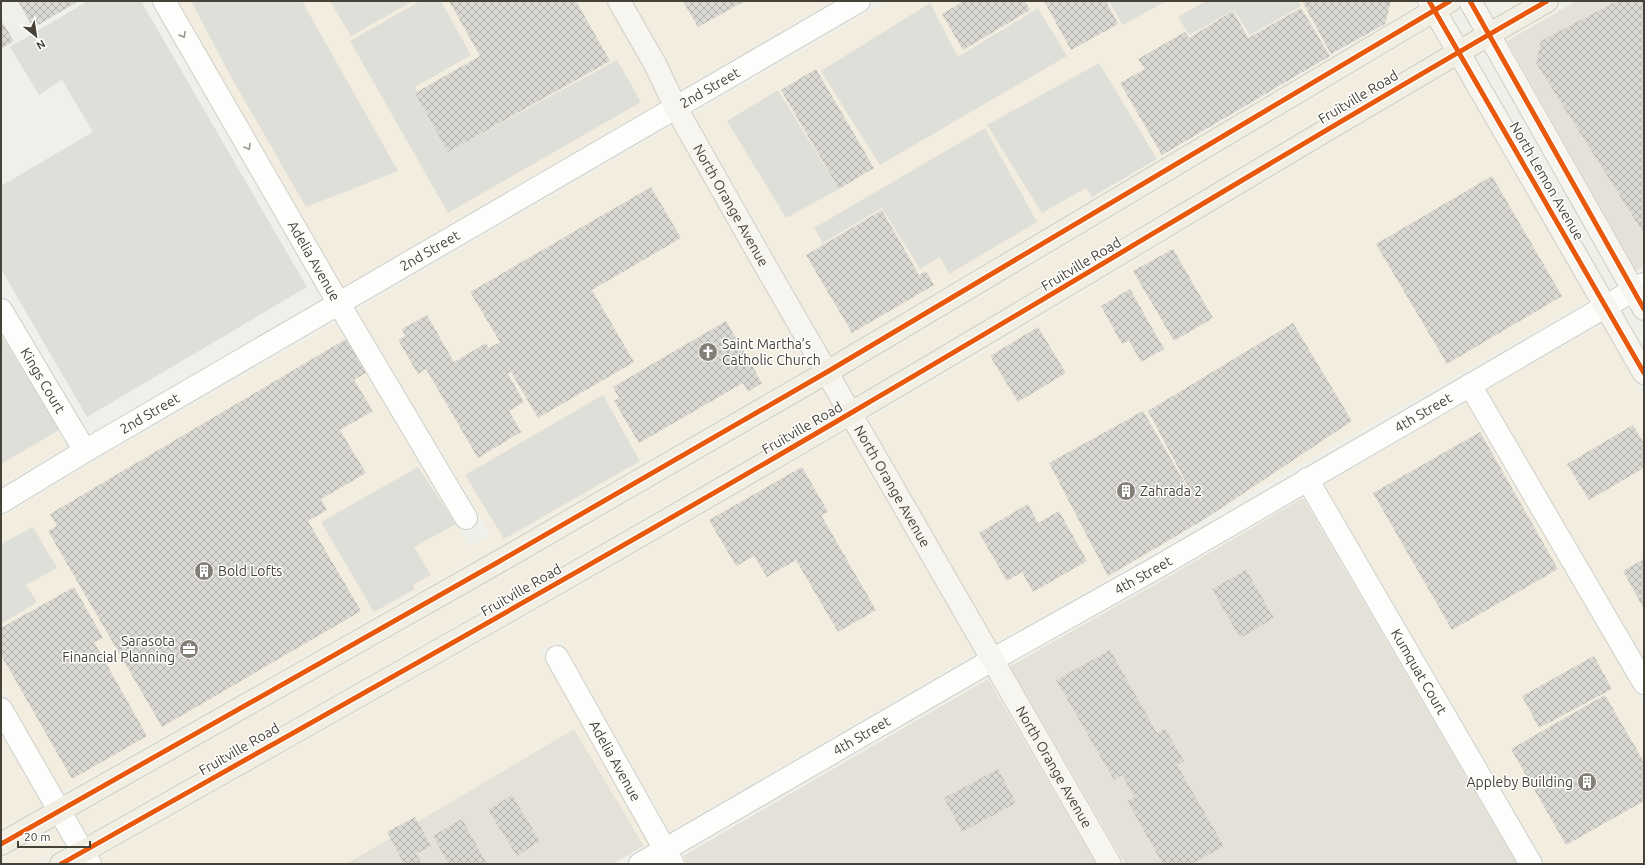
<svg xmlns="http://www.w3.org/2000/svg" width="1645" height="865" font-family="Ubuntu,sans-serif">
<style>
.residential{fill:#e4e2d8}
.commercial{fill:#f2edde}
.parking{fill:#dfdfda}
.building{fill:url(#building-cross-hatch)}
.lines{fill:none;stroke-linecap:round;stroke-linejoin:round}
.street-casing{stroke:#cecdc8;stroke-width:24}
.secondary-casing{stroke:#cfcdc2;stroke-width:24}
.primary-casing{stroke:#d1ceb9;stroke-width:24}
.street{stroke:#fdfdfc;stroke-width:22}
.secondary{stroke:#f6f5ef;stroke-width:22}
.primary{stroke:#f1efe4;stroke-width:22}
.cycleway-casing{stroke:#fff;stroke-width:8}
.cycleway{stroke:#e8590c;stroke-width:5}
.oneway{stroke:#989690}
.labels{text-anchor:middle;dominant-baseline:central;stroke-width:3;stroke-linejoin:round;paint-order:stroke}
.street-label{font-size:14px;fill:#464237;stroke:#fff}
.poi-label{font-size:14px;fill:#464237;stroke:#fff;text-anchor:start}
</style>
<defs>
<pattern id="building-cross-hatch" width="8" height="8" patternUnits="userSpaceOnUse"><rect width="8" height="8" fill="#dad8d3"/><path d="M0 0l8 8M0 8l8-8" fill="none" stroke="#b3b1ac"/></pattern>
</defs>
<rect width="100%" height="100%" fill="#f0f0eb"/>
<g class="residential">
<polygon points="1576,1 1644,1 1644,266 1636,270 1507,41"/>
<polygon points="1303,498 1517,864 1125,864 1010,666 1163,580"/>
<polygon points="988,679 1096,864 687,864 683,856"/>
<polygon points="574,729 644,846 612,864 346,864"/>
</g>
<g class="commercial">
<polygon points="178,1 605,1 644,70 659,102 343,286"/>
<polygon points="634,1 832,1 681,89 666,58"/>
<polygon points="888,1 1414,1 1416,4 831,354 694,114"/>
<polygon points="1430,29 1441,46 1390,75 1010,304 855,395 845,378"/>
<polygon points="1455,71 1588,300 1205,519 1149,555 996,642 869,420 1024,328 1405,99"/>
<polygon points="672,126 809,367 494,548 63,792 1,685 1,518 92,463 335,323 470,547 491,534 357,310"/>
<polygon points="1602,325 1644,398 1644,658 1487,390"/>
<polygon points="823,391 833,408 518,589 87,833 77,816 507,573"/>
<polygon points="1466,403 1644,707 1644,864 1546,864 1325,485"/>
<polygon points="55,427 67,446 1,486 1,459"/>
<polygon points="847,432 974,654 670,831 561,639 540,651 648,844 644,846 574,729 346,864 105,864 101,857 532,614"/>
<polygon points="1,735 42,805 1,828"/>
<polygon points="56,829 65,846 33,864 1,864 1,860"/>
</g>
<g class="parking">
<polygon points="88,1 141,1 307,287 87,417 1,269 1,186 93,132 62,80 39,95 10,47"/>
<polygon points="191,1 302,1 398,171 306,207 231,77"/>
<polygon points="330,1 413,1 351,36"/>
<polygon points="420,1 441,1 471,55 415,87 453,149 617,60 641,102 448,213 350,41"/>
<polygon points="1109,1 1166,1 1123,25"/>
<polygon points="1206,1 1298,1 1301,6 1250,35 1234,10 1189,35 1178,17"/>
<polygon points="930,3 958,57 1038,8 1067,56 880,165 821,71"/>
<polygon points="1099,63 1157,159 1092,197 1086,188 1042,213 987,125"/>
<polygon points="778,90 839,189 786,218 727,121"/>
<polygon points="985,128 1037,222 949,274 940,257 920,269 882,208 823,243 814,228"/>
<polygon points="1,335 59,430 1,464"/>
<polygon points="603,395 640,461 504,539 465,475"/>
<polygon points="418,467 456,524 414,547 431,575 413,585 415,589 374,612 321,522"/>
<polygon points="33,527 57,568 26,585 37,602 1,624 1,544"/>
</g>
<g class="building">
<polygon points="18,1 79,1 33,28"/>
<polygon points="449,1 576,1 610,61 448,152 415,93 480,56"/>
<polygon points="683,1 745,1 698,27"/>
<polygon points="964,1 1025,1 1030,10 963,50 942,14"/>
<polygon points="1044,1 1106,1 1118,24 1071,50"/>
<polygon points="1302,1 1391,1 1385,24 1331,54"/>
<polygon points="1617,1 1644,1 1644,234 1536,63 1541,41"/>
<polygon points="1301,8 1330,56 1162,155 1120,83 1145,69 1138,59 1185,32 1189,38 1233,11 1248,38"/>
<polygon points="1,20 14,41 1,49"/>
<polygon points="816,69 874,168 839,189 781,90"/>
<polygon points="1492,176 1562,296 1447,364 1376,244"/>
<polygon points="651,187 681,238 592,290 634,362 538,418 511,372 508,374 524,402 509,411 521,432 478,458 426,369 418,374 398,340 405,336 402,329 427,315 454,362 486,343 489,348 500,342 470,292"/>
<polygon points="882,210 919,275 926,271 934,285 852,333 806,255"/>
<polygon points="1173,249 1213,318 1174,341 1133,271"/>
<polygon points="1130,289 1164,349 1141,362 1129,341 1122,344 1101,306"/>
<polygon points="726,321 762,383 748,392 743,383 639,443 614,401 619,398 613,387"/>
<polygon points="1293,323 1352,421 1205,519 1108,576 1049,463 1143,411 1199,507 1148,411"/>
<polygon points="1038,327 1066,373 1018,402 990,356"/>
<polygon points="346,339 366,373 354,380 373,411 340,430 366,473 321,499 327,510 308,521 361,611 162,727 48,531 57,526 50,514"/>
<polygon points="1633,425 1644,443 1644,468 1589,500 1567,464"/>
<polygon points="1480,432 1558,569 1452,630 1373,493"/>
<polygon points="802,467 828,512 821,515 876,610 838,632 796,560 767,577 754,556 736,566 709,520"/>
<polygon points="1028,504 1038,523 1059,511 1087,561 1033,592 1022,572 1007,581 979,533"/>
<polygon points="1644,559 1644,609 1623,571"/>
<polygon points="1246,570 1274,618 1240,638 1212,589"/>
<polygon points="74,587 103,638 94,642 147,736 72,779 1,655 1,628"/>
<polygon points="1110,650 1157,733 1165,729 1184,761 1177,765 1224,846 1192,864 1163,864 1127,801 1134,797 1122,775 1114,780 1056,680"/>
<polygon points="1594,656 1612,689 1539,728 1522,696"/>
<polygon points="1605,695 1644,762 1644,801 1566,845 1511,749"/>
<polygon points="998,769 1016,803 962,832 944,798"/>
<polygon points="512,795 540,841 517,856 488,810"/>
<polygon points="415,817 431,846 416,854 422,864 404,864 387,832"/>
<polygon points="462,819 487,864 448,864 433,836"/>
</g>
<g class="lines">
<g class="street-casing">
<g id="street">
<path id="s1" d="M164 1 339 304 466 518"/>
<path id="s2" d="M1 310 85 451"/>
<polyline points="1470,385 1644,683"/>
<path id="s3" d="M1307 479 1531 864"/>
<path id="s4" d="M1 502 85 451 859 1"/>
<path id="s5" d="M557 657 673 864"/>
<polyline points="1,709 90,864"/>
<path id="s6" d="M640 864 992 660 1156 568 1644 284"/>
</g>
</g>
<g class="secondary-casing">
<g id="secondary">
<path id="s7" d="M619 1 655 64 676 108 754 246 1110 864"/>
<polyline points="1429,1 1644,373"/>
<polyline points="1470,1 1644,309"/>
</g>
</g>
<g class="primary-casing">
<g id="primary">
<polyline points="1,844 500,561 827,372 1450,1"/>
<path d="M61 864C326 714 593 565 856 410 1087 275 1315 134 1547 1"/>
</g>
</g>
<use href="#street" class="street"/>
<use href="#secondary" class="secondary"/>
<use href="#primary" class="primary"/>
<g class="cycleway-casing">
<g id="cycleway">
<polyline points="1429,1 1644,373"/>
<polyline points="1470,1 1644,309"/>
<polyline points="1,844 500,561 827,372 1450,1"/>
<path d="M61 864C326 714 593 565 856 410 1087 275 1315 134 1547 1"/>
</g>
</g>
<use href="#cycleway" class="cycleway"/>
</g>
<defs><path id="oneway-chevron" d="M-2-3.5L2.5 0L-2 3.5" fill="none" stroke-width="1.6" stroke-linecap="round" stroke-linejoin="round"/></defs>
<g class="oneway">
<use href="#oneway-chevron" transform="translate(183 35) rotate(60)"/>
<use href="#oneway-chevron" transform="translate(248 147) rotate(60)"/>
</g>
<defs>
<g id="church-disc" transform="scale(1)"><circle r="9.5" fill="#827f76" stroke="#fff"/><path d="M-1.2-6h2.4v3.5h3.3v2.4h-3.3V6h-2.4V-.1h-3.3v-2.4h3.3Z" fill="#fff"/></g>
<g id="building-disc" transform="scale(1)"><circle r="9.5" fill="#827f76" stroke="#fff"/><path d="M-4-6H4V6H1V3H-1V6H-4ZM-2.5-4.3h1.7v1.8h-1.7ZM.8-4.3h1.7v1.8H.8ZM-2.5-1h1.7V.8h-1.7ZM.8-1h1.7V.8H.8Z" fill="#fff"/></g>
<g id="office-disc" transform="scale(1)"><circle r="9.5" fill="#827f76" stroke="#fff"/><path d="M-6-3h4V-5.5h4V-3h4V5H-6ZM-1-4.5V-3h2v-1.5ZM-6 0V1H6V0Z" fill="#fff"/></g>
</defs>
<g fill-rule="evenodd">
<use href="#church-disc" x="708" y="352"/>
<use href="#building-disc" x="1126" y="491"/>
<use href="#building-disc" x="204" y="571"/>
<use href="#office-disc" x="189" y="649"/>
<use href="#building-disc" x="1587" y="782"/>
</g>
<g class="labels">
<g class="street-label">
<text stroke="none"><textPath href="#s4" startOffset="821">2nd Street</textPath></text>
<text transform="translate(1358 97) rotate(-31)">Fruitville Road</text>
<text transform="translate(1547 181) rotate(60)">North Lemon Avenue</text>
<text stroke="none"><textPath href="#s7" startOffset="233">North Orange Avenue</textPath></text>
<text stroke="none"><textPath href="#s4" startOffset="497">2nd Street</textPath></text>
<text stroke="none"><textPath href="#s1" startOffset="300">Adelia Avenue</textPath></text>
<text transform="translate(1081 264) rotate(-31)">Fruitville Road</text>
<text stroke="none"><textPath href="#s2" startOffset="82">Kings Court</textPath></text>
<text stroke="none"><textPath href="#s6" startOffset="904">4th Street</textPath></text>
<text stroke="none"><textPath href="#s4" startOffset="173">2nd Street</textPath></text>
<text transform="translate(802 428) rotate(-30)">Fruitville Road</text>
<text stroke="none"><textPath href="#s7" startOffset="557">North Orange Avenue</textPath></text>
<text stroke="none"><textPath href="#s6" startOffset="580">4th Street</textPath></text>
<text transform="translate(521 590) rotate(-30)">Fruitville Road</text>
<text stroke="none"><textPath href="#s3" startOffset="223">Kumquat Court</textPath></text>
<text stroke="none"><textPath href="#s6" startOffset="256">4th Street</textPath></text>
<text transform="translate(239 749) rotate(-30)">Fruitville Road</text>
<text stroke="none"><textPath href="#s5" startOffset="119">Adelia Avenue</textPath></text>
<text stroke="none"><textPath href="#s7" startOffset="881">North Orange Avenue</textPath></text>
</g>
<g class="poi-label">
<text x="722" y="344">Saint Martha’s<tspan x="722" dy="16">Catholic Church</tspan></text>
<text x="1140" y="491">Zahrada 2</text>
<text x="218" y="571">Bold Lofts</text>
<text x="175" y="641" text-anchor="end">Sarasota<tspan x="175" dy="16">Financial Planning</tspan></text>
<text x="1573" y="782" text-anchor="end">Appleby Building</text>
</g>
</g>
<rect width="1645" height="865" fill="none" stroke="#464237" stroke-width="4"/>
<g transform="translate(36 36) rotate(150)" stroke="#ffffff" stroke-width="3" paint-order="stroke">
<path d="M0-3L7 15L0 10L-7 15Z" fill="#464237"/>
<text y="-6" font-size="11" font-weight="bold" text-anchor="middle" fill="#464237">N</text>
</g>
<path d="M18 841v6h72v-6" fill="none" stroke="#464237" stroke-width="2"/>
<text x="24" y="841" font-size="12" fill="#464237" stroke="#ffffff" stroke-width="3" paint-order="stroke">20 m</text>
</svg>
